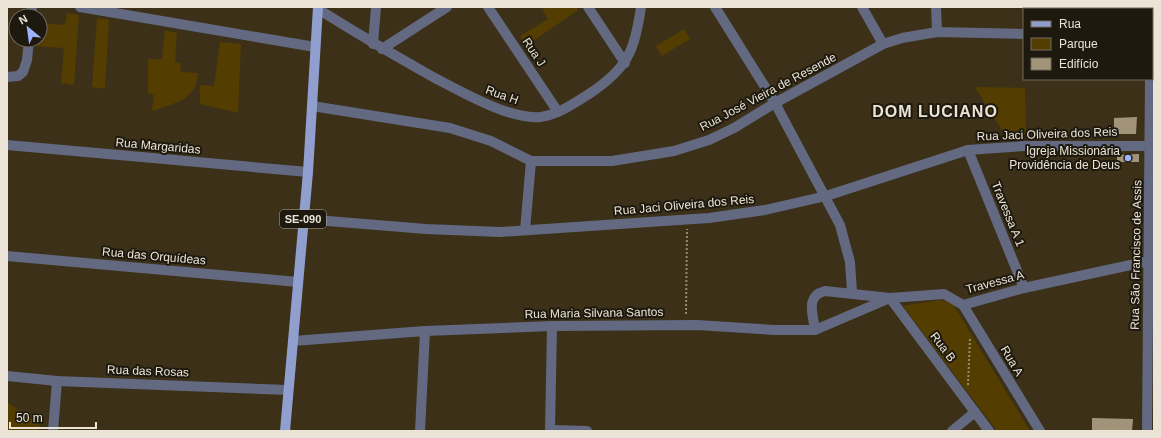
<svg xmlns="http://www.w3.org/2000/svg" width="1161" height="438" font-family="Arial,sans-serif">
<style>
.green{fill:#543d00}
.building{fill:#a19478}
.lines{fill:none;stroke-linecap:round;stroke-linejoin:round}
.path{stroke:#938a77;stroke-width:2;stroke-dasharray:2 2;stroke-linecap:butt}
.minor{stroke:#626980;stroke-width:10}
.tertiary{stroke:#626980;stroke-width:10}
.primary{stroke:#919fce;stroke-width:10}
.poi-dot{fill:#9fb3fd;stroke:#1e190f;stroke-width:1.5}
.labels{text-anchor:middle;dominant-baseline:central;stroke-width:4;stroke-linejoin:round;paint-order:stroke}
.shield{fill:#1e190f;stroke:#aea79a;stroke-width:1}
.shield-label{font-size:11px;font-weight:bold;fill:#ebe4d6}
.street-label{font-size:12px;fill:#ebe4d6;stroke:#1e190f}
.poi-label{font-size:12px;fill:#ebe4d6;stroke:#1e190f;text-anchor:end}
.district-label{font-size:16px;font-weight:bold;letter-spacing:1px;fill:#ebe4d6;stroke:#1e190f}
</style>
<rect width="100%" height="100%" fill="#3c3018"/>
<g class="green">
<polygon points="546,7 576,7 578,10 526,46 520,36 548,19 542,10"/>
<polygon points="67,13 79,15 74,85 61,83 64,48 32,46 33,40 40,40 40,23 65,25"/>
<polygon points="97,18 109,20 105,89 92,87"/>
<polygon points="684,29 690,39 662,56 656,46"/>
<path d="M165 30 177 33 175 62 180 63 181 72 198 73C197 100 173 104 152 111L154 95 148 93V59H162Z"/>
<polygon points="220,42 241,44 238,113 200,104 200,85 214,86"/>
<polygon points="975,87 1025,88 1026,135 1006,137"/>
<polygon points="941,300 953,304 1030,431 997,431 903,306"/>
<polygon points="7,402 41,426 37,431 7,431"/>
</g>
<g class="building">
<polygon points="1137,117 1136,134 1114,134 1114,118"/>
<polygon points="1139,154 1139,162 1117,162 1117,155"/>
<polygon points="1092,418 1133,419 1132,431 1092,431"/>
</g>
<g class="lines">
<g class="path">
<polyline points="686,314 687,229"/>
<polyline points="968,385 970,338"/>
</g>
<g class="minor">
<polyline points="80,7 315,47"/>
<polyline points="488,7 558,112"/>
<polyline points="588,7 625,63"/>
<polyline points="715,7 775,103 840,225 850,262 852,292"/>
<polyline points="862,7 883,44"/>
<polyline points="936,7 937,32"/>
<path d="M318 9C356 33 394 55 433 77 460 91 510 120 540 117 558 115 574 103 589 94 628 68 634 52 641 7"/>
<polyline points="1042,9 1042,7"/>
<polyline points="31,16 32,7"/>
<polyline points="373,44 376,7"/>
<polyline points="382,49 447,7"/>
<polyline points="7,77 18,76 23,72 27,60 29,40"/>
<polyline points="312,106 450,128 491,141 531,161 612,161 674,151 709,140 734,128 775,103 883,44 902,38 937,32 1024,34"/>
<polyline points="7,145 308,172"/>
<polyline points="968,150 1024,288"/>
<polyline points="303,219 426,229 500,232 709,218 765,210 826,196 968,150 1024,146 1150,146"/>
<polyline points="525,230 531,161"/>
<polyline points="7,256 298,282"/>
<polyline points="963,305 1040,431"/>
<path d="M815 330C813 314 805 296 825 291L890 298 944 294 963 305 1024 288 1149 261"/>
<polyline points="293,341 425,331 552,326 697,325 775,330 815,330 890,298 989,431"/>
<polyline points="7,376 57,381 288,390"/>
<polyline points="550,430 587,431"/>
<polyline points="53,431 57,381"/>
<polyline points="420,431 425,331"/>
<polyline points="550,431 552,326"/>
<polyline points="952,431 975,412"/>
</g>
<g class="tertiary">
<polyline points="1151,7 1151,9"/>
<polyline points="1147,431 1150,79"/>
</g>
<polyline class="primary" points="285,431 308,172 318,7"/>
</g>
<circle class="poi-dot" cx="1128" cy="158" r="4"/>
<g class="labels">
<rect class="shield" x="280" y="210" width="46" height="18" rx="3"/>
<g class="shield-label">
<text x="303" y="219">SE-090</text>
</g>
<g class="street-label">
<text transform="translate(534 52) rotate(56)">Rua J</text>
<text transform="translate(768 92) rotate(-28)">Rua José Vieira de Resende</text>
<text transform="translate(502 95) rotate(20)">Rua H</text>
<text transform="translate(1047 134) rotate(-2)">Rua Jaci Oliveira dos Reis</text>
<text transform="translate(158 146) rotate(5)">Rua Margaridas</text>
<text transform="translate(684 205) rotate(-5)">Rua Jaci Oliveira dos Reis</text>
<text transform="translate(1008 214) rotate(68)">Travessa A 1</text>
<text transform="translate(1136 255) rotate(-89)">Rua São Francisco de Assis</text>
<text transform="translate(154 256) rotate(5)">Rua das Orquídeas</text>
<text transform="translate(995 282) rotate(-15)">Travessa A</text>
<text transform="translate(594 313) rotate(-1)">Rua Maria Silvana Santos</text>
<text transform="translate(943 347) rotate(53)">Rua B</text>
<text transform="translate(1012 361) rotate(59)">Rua A</text>
<text transform="translate(148 371) rotate(2)">Rua das Rosas</text>
</g>
<g class="poi-label">
<text x="1120" y="151">Igreja Missionária<tspan x="1120" dy="14">Providência de Deus</tspan></text>
</g>
<g class="district-label">
<text x="935" y="111">DOM LUCIANO</text>
</g>
</g>
<rect width="1161" height="438" fill="none" stroke="#ebe4d6" stroke-width="16"/>
<rect x="1023" y="8" width="130" height="72" fill="#1e190f" stroke="#706a5f"/>
<rect x="1031" y="21" width="20" height="6" fill="#919fce" stroke="#706a5f"/>
<text x="1059" y="28" font-size="12" fill="#ebe4d6">Rua</text>
<rect x="1031" y="38" width="20" height="12" fill="#543d00" stroke="#706a5f"/>
<text x="1059" y="48" font-size="12" fill="#ebe4d6">Parque</text>
<rect x="1031" y="58" width="20" height="12" fill="#a19478" stroke="#706a5f"/>
<text x="1059" y="68" font-size="12" fill="#ebe4d6">Edifício</text>
<g transform="translate(28 28) rotate(331)"><circle r="19" fill="#1e190f" stroke="#706a5f"/>
<path d="M0-3L7 15L0 10L-7 15Z" fill="#9fb3fd"/>
<text y="-6" font-size="11" font-weight="bold" text-anchor="middle" fill="#ebe4d6">N</text>
</g>
<path d="M10 422v6h86v-6" fill="none" stroke="#ebe4d6" stroke-width="2"/>
<text x="16" y="422" font-size="12" fill="#ebe4d6" stroke="#1e190f" stroke-width="3" paint-order="stroke">50 m</text>
</svg>
